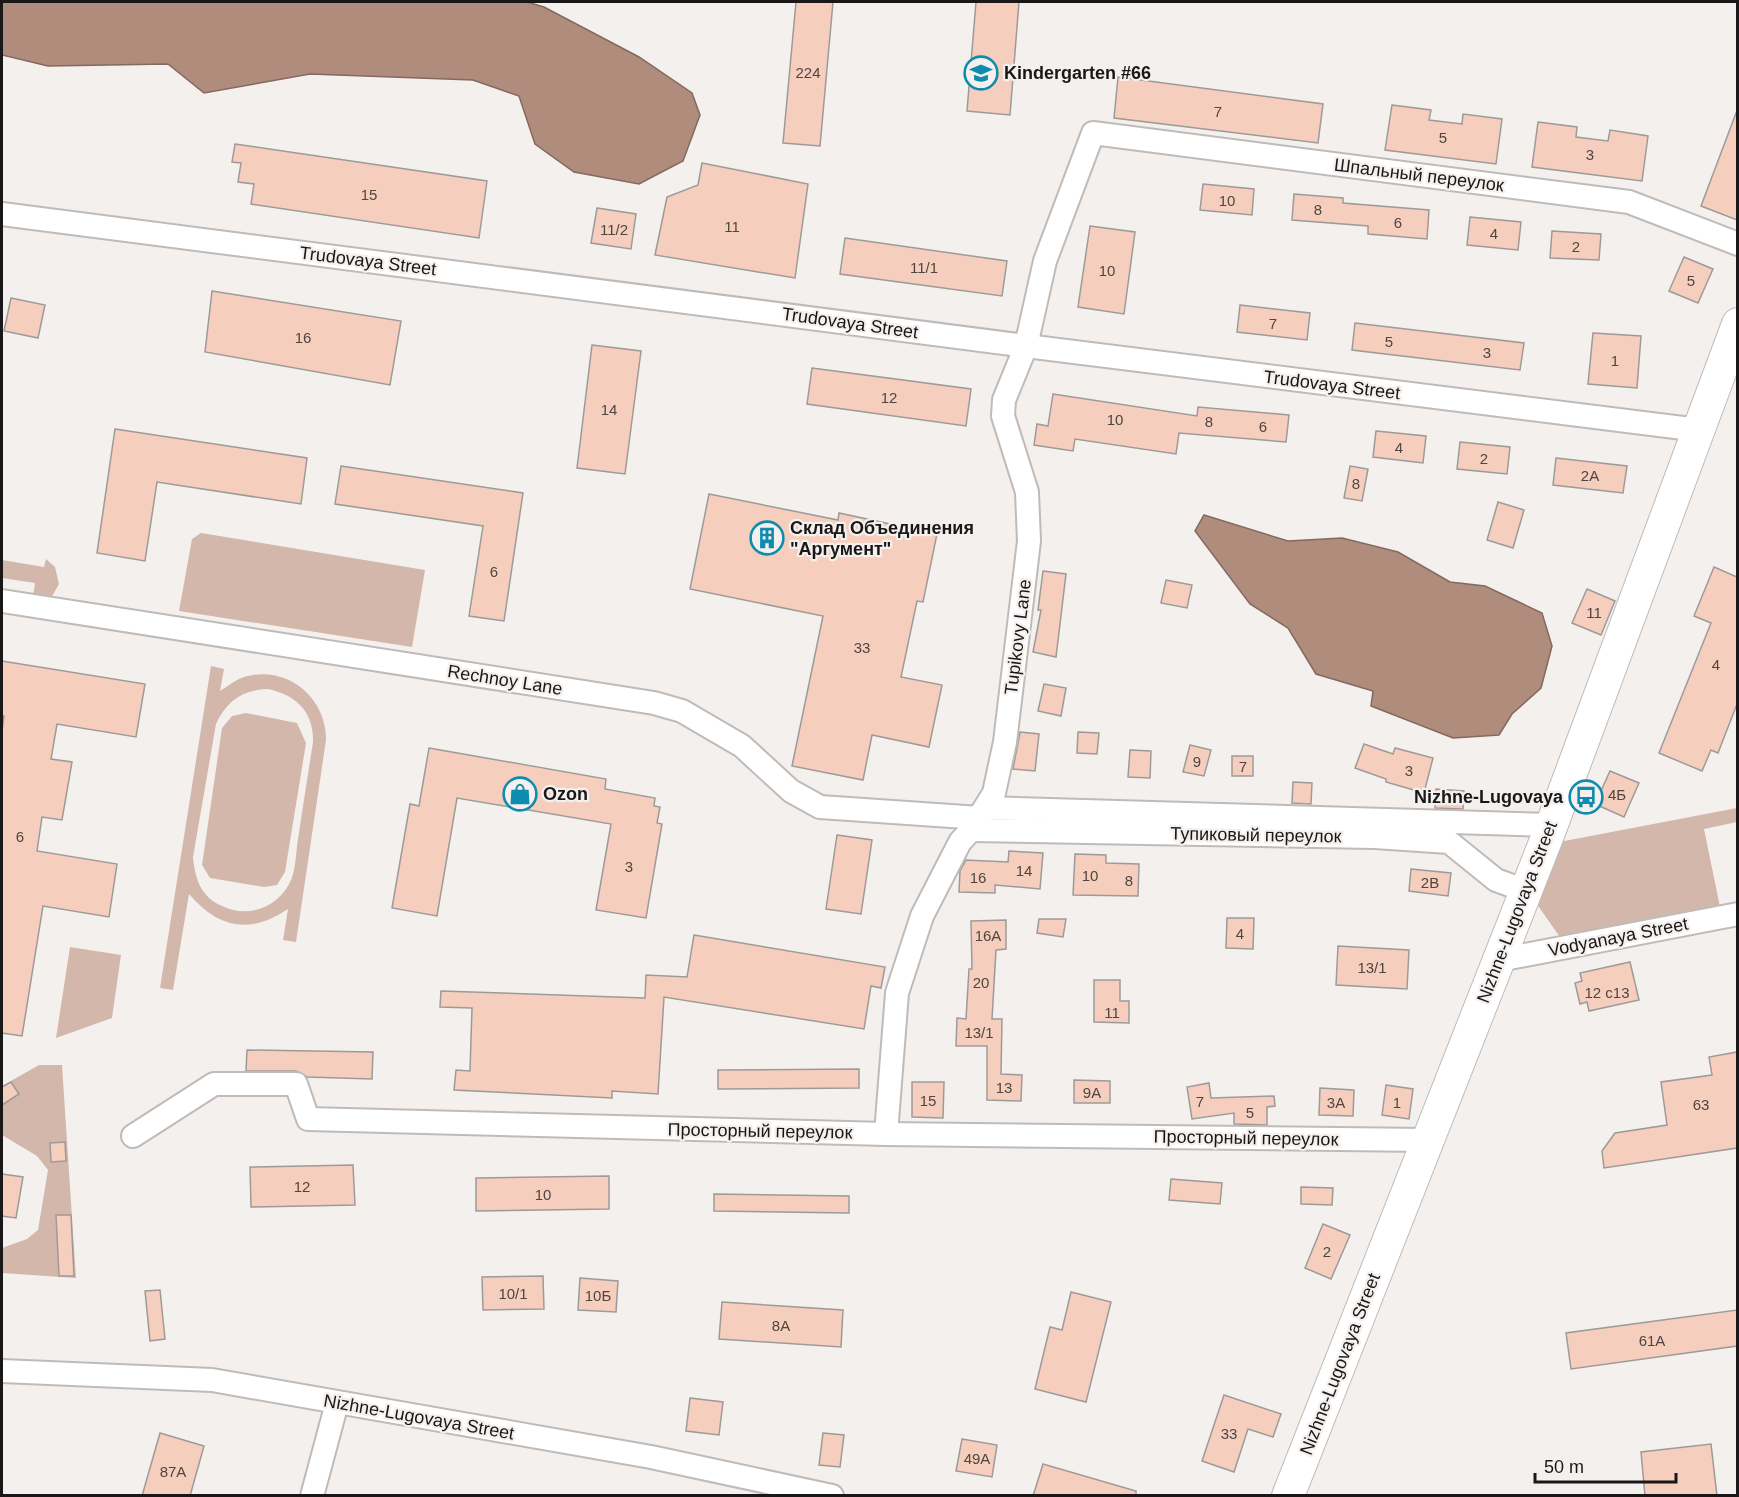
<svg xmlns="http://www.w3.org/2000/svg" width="1739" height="1497" font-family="Helvetica,sans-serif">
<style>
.green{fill:#d4b7ab;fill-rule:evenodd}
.water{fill:#b08c7d;stroke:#83695e;stroke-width:1.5}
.building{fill:#f5cebd;stroke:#9e9a99;stroke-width:1.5}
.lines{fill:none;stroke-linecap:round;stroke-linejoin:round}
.street-casing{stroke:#bfbbb9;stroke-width:26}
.secondary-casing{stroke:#bfbbb9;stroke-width:34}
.street{stroke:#fff;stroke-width:22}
.secondary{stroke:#fff;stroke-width:32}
.labels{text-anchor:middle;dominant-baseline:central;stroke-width:4.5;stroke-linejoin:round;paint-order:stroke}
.number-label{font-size:15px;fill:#504540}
.poi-label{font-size:18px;font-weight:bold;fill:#191717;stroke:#f4f0ee;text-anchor:start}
.street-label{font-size:18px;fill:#191717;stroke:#f4f0ee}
</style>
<rect width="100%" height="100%" fill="#f4f0ee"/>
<g class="green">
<polygon points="201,533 425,570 412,647 179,611 192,539"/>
<polygon points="46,559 55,567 59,584 51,598 33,597 35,583 2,578 2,560 44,567"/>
<path d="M211 666 224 669 220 691C228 686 235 680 244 677 287 664 327 698 326 740L296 942 283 940 288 909C249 935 218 928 189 894L173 990 160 988ZM268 689C296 695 314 712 313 742 308 774 303 806 298 839 296 851 296 868 291 880 279 907 249 919 222 906 201 897 195 879 193 857L216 724C227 701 242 690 268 689Z"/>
<polygon points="246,713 297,723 306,743 285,872 277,885 264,887 210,878 202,865 222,728 232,716"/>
<polygon points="1737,808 1737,822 1704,829 1720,907 1560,937 1536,903 1554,843"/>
<polygon points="70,947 121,955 112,1018 56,1038"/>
<polygon points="39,1065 62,1065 76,1278 2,1273 2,1248 27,1239 38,1230 48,1170 37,1156 2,1135 2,1086"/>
</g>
<g class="water">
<polygon points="2,2 527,2 544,7 639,57 692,93 700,115 683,161 639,184 574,172 535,144 519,96 473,80 310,74 204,93 168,64 48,66 2,55"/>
<polygon points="1204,515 1288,541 1342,538 1398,552 1450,582 1485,586 1542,613 1552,646 1541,688 1512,714 1499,735 1453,738 1371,706 1373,691 1316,674 1288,628 1250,604 1195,531"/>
</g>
<g class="building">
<polygon points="796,2 833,2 820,146 783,143"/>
<polygon points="976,2 1019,2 1010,115 967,111"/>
<polygon points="1118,77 1323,104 1318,143 1114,118"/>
<polygon points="1392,105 1431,110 1429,120 1462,124 1463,114 1502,119 1496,164 1385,150"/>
<polygon points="1736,113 1737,113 1737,220 1701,206"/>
<polygon points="1538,122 1577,127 1576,137 1608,141 1610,130 1648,136 1642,181 1532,167"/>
<polygon points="235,144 487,181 479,238 251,204 254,184 238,182 241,163 232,162"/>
<polygon points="702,163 808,184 795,278 655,255 667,197 698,185"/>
<polygon points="1203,184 1254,189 1252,215 1200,210"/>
<polygon points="1294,194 1343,198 1343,203 1429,210 1427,239 1368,234 1368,226 1292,220"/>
<polygon points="597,208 636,214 631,249 591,243"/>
<polygon points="1470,217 1521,222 1518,250 1467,245"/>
<polygon points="1090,226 1135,232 1124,314 1078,307"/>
<polygon points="1552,231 1601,234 1599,260 1550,258"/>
<polygon points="845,238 1007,261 1002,296 840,274"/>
<polygon points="1684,257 1713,269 1698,303 1669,291"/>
<polygon points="212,291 401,321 390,385 205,352"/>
<polygon points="11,298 45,305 38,338 4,331"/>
<polygon points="1240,305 1310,313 1307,340 1237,332"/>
<polygon points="1355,323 1524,343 1520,370 1352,350"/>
<polygon points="1593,333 1641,336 1637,388 1588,384"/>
<polygon points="592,345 641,351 625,474 577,468"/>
<polygon points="812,368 971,389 966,426 807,404"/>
<polygon points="1053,394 1197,416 1198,407 1289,415 1286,442 1179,433 1176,454 1075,439 1073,451 1034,445 1037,424 1048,426"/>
<polygon points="115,429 307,458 301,504 157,482 145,561 97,553"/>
<polygon points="1376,431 1426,436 1423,463 1373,457"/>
<polygon points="1460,442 1510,447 1507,474 1457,469"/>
<polygon points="1556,458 1627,466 1623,493 1553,485"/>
<polygon points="341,466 523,493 504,621 469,616 483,526 335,504"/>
<polygon points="1350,466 1368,469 1362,501 1344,498"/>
<polygon points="709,494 838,520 839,513 937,534 923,602 917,601 901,677 942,685 929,747 872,735 863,780 792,766 823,616 690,589"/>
<polygon points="1498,502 1524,510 1513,548 1487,540"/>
<polygon points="1714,567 1737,577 1737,704 1718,753 1711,750 1702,771 1659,753 1711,623 1694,616"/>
<polygon points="1043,571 1066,574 1056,657 1033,652 1041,610 1038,610"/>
<polygon points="1166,580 1192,585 1187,608 1161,603"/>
<polygon points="1587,589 1615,601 1601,635 1572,623"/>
<polygon points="2,661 145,684 136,737 57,724 51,759 72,762 62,820 42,817 37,851 117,864 109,917 43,906 22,1036 2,1033 2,731 4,716 2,716"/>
<polygon points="1044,684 1066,688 1061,716 1038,711"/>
<polygon points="1020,732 1039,734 1035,771 1013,769"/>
<polygon points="1078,732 1099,733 1097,754 1077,753"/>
<polygon points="1364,744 1393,754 1395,748 1433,758 1424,793 1386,782 1386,779 1355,768"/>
<polygon points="1190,745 1211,750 1204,776 1183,772"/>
<polygon points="429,748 606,779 605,789 655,798 654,806 660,807 657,823 662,824 646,918 596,910 611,824 457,798 437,916 392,908 410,804 419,806"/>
<polygon points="1130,750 1151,751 1150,778 1128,777"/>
<rect x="1232" y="756" width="21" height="20"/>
<polygon points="1610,771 1639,783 1624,817 1595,804"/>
<polygon points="1293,782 1312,783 1311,804 1292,803"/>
<polygon points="1436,789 1464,791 1463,809 1435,808"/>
<polygon points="837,835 872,840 861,914 826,909"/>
<polygon points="1009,851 1043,853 1040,889 995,885 995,893 959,892 960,871 966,860 1008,862"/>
<polygon points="1075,854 1106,855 1106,863 1139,864 1138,896 1073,895"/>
<polygon points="1411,869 1451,873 1448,896 1409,891"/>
<polygon points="1227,918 1254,918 1253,949 1226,948"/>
<polygon points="1039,919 1066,919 1063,937 1037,933"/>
<polygon points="1006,920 1006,949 996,950 992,1019 1002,1019 1001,1074 1022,1075 1021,1101 987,1100 987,1046 956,1046 957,1018 966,1019 969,969 972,969 971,921"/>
<polygon points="694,935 885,967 881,988 871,986 864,1029 664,997 658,1094 612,1091 612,1098 454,1090 456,1070 470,1071 472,1008 440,1007 441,991 645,998 646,975 687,977"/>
<polygon points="1338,946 1409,950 1407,989 1336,985"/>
<polygon points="1630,962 1639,1000 1589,1011 1587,1002 1580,1004 1575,983 1582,981 1580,973"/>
<polygon points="1094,980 1120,980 1120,1001 1129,1001 1129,1023 1094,1022"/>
<polygon points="247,1050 373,1052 372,1079 307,1077 296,1071 246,1071"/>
<polygon points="1737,1052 1737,1148 1604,1168 1602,1151 1615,1133 1667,1125 1661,1082 1712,1075 1709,1057"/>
<polygon points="859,1069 859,1088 718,1089 718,1070"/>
<polygon points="1074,1080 1110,1081 1110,1103 1074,1103"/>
<polygon points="11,1082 19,1094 2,1105 2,1087"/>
<polygon points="912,1082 944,1082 943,1118 912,1117"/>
<polygon points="1209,1083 1211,1098 1274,1096 1275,1106 1267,1107 1267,1125 1234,1124 1234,1113 1192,1119 1187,1087"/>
<polygon points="1386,1085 1413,1089 1409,1119 1382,1115"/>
<polygon points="1320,1088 1354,1090 1353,1116 1319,1115"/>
<polygon points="65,1142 66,1161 51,1162 50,1143"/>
<polygon points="353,1165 355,1205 251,1207 250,1167"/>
<polygon points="2,1174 23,1177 16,1218 2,1216"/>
<polygon points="609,1176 609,1209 476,1211 476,1178"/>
<polygon points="1171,1179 1222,1183 1220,1204 1169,1200"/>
<polygon points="1301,1187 1333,1188 1332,1205 1301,1204"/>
<polygon points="714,1194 849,1196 849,1213 714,1211"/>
<polygon points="56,1215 71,1215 74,1276 59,1276"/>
<polygon points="1323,1224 1350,1235 1331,1279 1305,1268"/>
<polygon points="543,1276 544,1309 483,1310 482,1277"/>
<polygon points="580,1278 618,1281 616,1312 578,1310"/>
<polygon points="160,1290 165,1339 150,1341 145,1291"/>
<polygon points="1071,1292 1111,1302 1086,1402 1035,1389 1050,1327 1062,1330"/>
<polygon points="722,1302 843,1310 841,1347 719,1339"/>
<polygon points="1737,1310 1737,1346 1571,1369 1566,1333"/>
<polygon points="1224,1395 1281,1414 1273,1437 1248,1429 1234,1472 1202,1461"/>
<polygon points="690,1398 723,1402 719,1435 686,1431"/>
<polygon points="160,1433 204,1446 190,1496 142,1496"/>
<polygon points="823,1433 844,1435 840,1467 819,1465"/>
<polygon points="962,1439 997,1445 992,1477 956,1471"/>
<polygon points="1711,1444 1717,1496 1645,1496 1641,1452"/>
<polygon points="1043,1464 1136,1491 1136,1496 1033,1496"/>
</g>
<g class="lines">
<g class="street-casing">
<g id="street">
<polyline points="2,214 1026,346 1699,430"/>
<polyline points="2,601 654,703 682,711 742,746 791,791 820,807 980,818"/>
<polyline points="986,808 1551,825"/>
<polyline points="971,830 1375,837 1449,842 1496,880 1526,891"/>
<polyline points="1499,960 1738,914"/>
<polyline points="886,1134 897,993 922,916 960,842 971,830 994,793 1005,742 1029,541 1027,492 1003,416 1004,400 1026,346 1045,261 1093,133 1629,202 1738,244"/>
<polyline points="133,1136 214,1084 296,1084 308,1119 886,1134 1428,1140"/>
<polyline points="2,1371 212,1380 651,1457 832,1496"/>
<polyline points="312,1496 337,1403"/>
</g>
</g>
<g class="secondary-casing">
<polyline id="secondary" points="1288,1496 1548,835 1738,324"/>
</g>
<use href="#street" class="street"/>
<use href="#secondary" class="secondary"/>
</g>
<defs>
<g id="school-ring" transform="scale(1.725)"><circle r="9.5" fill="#f4f0ee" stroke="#0e8bad" stroke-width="1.5"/><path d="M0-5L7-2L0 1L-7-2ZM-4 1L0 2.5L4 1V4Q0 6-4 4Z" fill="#0e8bad"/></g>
<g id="building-ring" transform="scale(1.725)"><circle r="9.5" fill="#f4f0ee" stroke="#0e8bad" stroke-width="1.5"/><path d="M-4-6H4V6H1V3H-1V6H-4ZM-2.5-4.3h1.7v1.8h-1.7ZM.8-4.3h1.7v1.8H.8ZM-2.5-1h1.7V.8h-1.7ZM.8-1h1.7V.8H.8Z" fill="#0e8bad"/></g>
<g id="shop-ring" transform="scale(1.725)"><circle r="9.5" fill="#f4f0ee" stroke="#0e8bad" stroke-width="1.5"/><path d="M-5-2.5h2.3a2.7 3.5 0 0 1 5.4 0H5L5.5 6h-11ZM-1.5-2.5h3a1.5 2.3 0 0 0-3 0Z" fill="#0e8bad"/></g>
<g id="bus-ring" transform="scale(1.725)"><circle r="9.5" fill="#f4f0ee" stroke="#0e8bad" stroke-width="1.5"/><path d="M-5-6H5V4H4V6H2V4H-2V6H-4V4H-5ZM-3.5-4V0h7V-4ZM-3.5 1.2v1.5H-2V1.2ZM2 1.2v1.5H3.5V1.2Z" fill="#0e8bad"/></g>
</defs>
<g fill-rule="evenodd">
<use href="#school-ring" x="981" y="73"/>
<use href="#building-ring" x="767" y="538"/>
<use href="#shop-ring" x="520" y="794"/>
<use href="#bus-ring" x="1586" y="797"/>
</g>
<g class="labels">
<g class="number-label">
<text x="808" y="72">224</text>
<text x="1218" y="111">7</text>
<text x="1443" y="137">5</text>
<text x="1590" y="154">3</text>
<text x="369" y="194">15</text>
<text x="1227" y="200">10</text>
<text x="1318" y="209">8</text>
<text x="1398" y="222">6</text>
<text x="732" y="226">11</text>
<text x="614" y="229">11/2</text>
<text x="1494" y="233">4</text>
<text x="1576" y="246">2</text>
<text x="924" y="267">11/1</text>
<text x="1107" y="270">10</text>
<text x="1691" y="280">5</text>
<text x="1273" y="323">7</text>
<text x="303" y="337">16</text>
<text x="1389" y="341">5</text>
<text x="1487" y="352">3</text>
<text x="1615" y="360">1</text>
<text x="889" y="397">12</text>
<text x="609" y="409">14</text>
<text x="1115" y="419">10</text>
<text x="1209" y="421">8</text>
<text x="1263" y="426">6</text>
<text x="1399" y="447">4</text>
<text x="1484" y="458">2</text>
<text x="1590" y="475">2А</text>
<text x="1356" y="483">8</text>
<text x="494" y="571">6</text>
<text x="1594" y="612">11</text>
<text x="862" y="647">33</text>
<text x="1716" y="664">4</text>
<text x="1197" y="761">9</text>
<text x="1243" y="766">7</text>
<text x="1409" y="770">3</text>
<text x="1617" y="794">4Б</text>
<text x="20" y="836">6</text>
<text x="629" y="866">3</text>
<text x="1024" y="870">14</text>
<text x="1090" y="875">10</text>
<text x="978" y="877">16</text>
<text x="1129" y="880">8</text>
<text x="1430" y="882">2В</text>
<text x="1240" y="933">4</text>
<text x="988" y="935">16А</text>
<text x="1372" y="967">13/1</text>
<text x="981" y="982">20</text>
<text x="1607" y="992">12 с13</text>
<text x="1112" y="1012">11</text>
<text x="979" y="1032">13/1</text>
<text x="1004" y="1087">13</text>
<text x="1092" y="1092">9А</text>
<text x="928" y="1100">15</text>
<text x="1200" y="1101">7</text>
<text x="1336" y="1102">3А</text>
<text x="1397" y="1102">1</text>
<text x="1701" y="1104">63</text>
<text x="1250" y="1112">5</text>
<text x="302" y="1186">12</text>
<text x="543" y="1194">10</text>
<text x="1327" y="1251">2</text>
<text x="513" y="1293">10/1</text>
<text x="598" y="1295">10Б</text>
<text x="781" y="1325">8А</text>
<text x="1652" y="1340">61А</text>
<text x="1229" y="1433">33</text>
<text x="977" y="1458">49А</text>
<text x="173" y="1471">87А</text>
</g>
<g class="poi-label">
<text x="1004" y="73">Kindergarten #66</text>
<text x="790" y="528">Склад Объединения<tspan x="790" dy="21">"Аргумент"</tspan></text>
<text x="543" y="794">Ozon</text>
<text x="1563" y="797" text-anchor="end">Nizhne-Lugovaya</text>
</g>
<g class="street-label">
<text transform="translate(1419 175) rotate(7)">Шпальный переулок</text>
<text transform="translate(368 261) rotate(7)">Trudovaya Street</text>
<text transform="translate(850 323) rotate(8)">Trudovaya Street</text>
<text transform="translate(1332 385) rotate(7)">Trudovaya Street</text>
<text transform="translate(1018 637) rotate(-83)">Tupikovy Lane</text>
<text transform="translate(505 680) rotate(9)">Rechnoy Lane</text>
<text transform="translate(1256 835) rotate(1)">Тупиковый переулок</text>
<text transform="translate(1517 912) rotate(-69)">Nizhne-Lugovaya Street</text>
<text transform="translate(1618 937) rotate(-11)">Vodyanaya Street</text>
<text transform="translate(760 1131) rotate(1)">Просторный переулок</text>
<text transform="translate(1246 1138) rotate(1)">Просторный переулок</text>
<text transform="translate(1340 1364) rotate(-69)">Nizhne-Lugovaya Street</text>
<text transform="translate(419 1417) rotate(10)">Nizhne-Lugovaya Street</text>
</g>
</g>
<rect width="1739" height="1497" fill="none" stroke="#191717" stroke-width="6"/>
<path d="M1535 1473v9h141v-9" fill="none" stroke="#191717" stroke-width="3"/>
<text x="1544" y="1473" font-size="18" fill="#191717" stroke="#f4f0ee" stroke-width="4.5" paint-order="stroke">50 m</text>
</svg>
